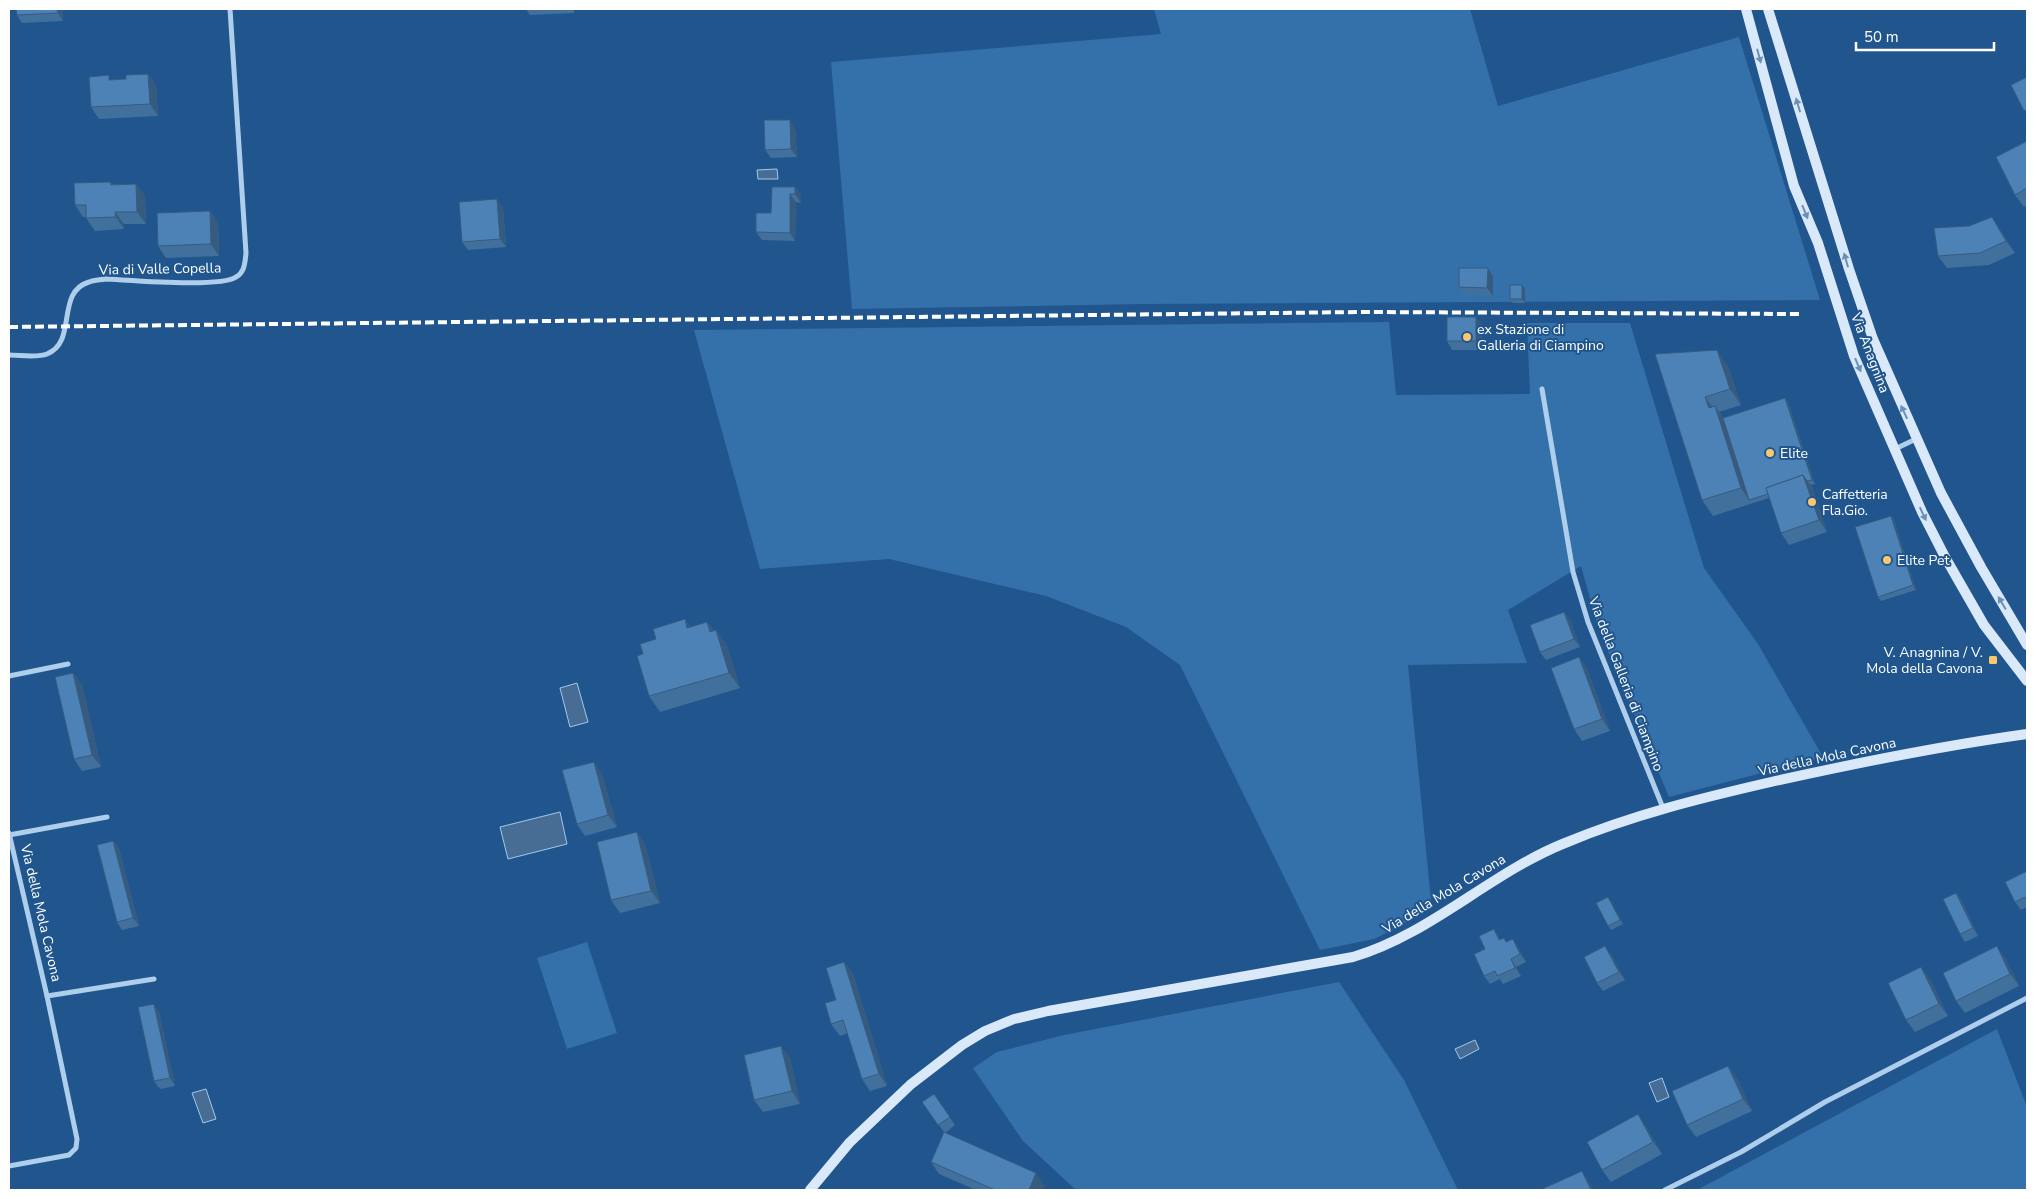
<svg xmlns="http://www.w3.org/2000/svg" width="2036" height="1199" font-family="'Nunito Sans',sans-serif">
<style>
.green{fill:#3470aa}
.water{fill:#476d94;stroke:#a1c9ed}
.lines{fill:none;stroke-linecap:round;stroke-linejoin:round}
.minor{stroke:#aeceec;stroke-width:5}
.secondary{stroke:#dae9f9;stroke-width:10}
.rail{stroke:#fff;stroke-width:4;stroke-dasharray:9 4;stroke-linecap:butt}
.wall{fill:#42709d}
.shaded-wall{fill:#365b7f}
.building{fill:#4d82b6;stroke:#365b7f}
.oneway{fill:#6a91b8}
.poi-dot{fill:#f9c86e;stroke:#20568d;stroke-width:2}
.labels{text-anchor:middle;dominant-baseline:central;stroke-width:4;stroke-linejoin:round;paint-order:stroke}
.street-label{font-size:14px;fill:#fff;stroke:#20568d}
.poi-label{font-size:14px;fill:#fff;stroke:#20568d;text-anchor:start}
</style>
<rect width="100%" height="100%" fill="#20568d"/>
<g class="green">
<polygon points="1154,9 1470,9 1498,106 1739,37 1820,300 1143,304 852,309 831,62 1161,34"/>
<polygon points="1389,322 1396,395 1530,394 1527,323 1630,323 1704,568 1758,644 1823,757 1669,797 1599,630 1581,566 1508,610 1527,663 1408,665 1431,901 1402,925 1374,939 1320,950 1180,665 1126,627 1046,596 889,559 760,569 694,330"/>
<polygon points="587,942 617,1033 567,1049 537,958"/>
<polygon points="1339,982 1404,1080 1458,1190 1076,1190 1023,1141 973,1068 997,1052 1064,1035"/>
<polygon points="1997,1029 2027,1107 2027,1190 1697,1190"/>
</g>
<g class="water">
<polygon points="777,169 778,179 758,179 757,170"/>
<polygon points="577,683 588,722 570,727 560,688"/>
<polygon points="560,812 567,844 508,859 500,827"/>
<polygon points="1475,1040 1479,1049 1460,1059 1455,1049"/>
<polygon points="1662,1078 1669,1097 1657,1102 1649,1083"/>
<polygon points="206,1089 216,1119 203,1123 192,1093"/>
</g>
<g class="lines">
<g class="minor">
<path d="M9 355C20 355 37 358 47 354 78 342 55 292 89 282 94 280 100 280 105 279 129 280 221 288 236 277 245 272 245 262 246 253L230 9"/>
<polyline points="1542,389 1573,572 1588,622 1663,808"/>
<polyline points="1895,449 1916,439"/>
<polyline points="9,676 68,664"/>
<polyline points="9,833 47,996 77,1139 76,1148 69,1155 9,1166"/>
<polyline points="9,835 107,817"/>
<polyline points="47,996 154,979"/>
<polyline points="1665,1190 1741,1152 1825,1102 2027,998"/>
</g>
<g class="secondary">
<polyline points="1746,9 1794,186 1818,243 1854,356 1922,512 1945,557 1984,625 2027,681"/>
<polyline points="1768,9 1849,269 1873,339 1941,493 1981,567 2027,645"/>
<path d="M810 1190 850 1142 910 1085 962 1045 985 1031 1014 1019 1048 1011 1353 957C1431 934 1490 873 1565 843 1632 815 1701 798 1771 782 1856 763 1941 746 2027 734"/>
</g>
<polyline class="rail" points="9,327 1363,312 1800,314"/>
</g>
<g class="wall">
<polygon points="63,9 63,21 22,23 17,15"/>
<polygon points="526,9 574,9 574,13 530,15"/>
<polygon points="148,74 156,86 158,116 99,119 91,107 112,80 126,79"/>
<polygon points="795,128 797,157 771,158 765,150"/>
<polygon points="2027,141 2027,205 2024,207 2015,195"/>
<polygon points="110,182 112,184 136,184 145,196 146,224 124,224 124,229 95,231 86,218 86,217 83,217 75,205"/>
<polygon points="795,187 801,195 801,203 796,202 795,241 762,240 756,232 771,213"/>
<polygon points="503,208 506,247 468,250 462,242"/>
<polygon points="210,211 218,223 219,256 166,258 158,246"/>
<polygon points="2000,229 2015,253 1989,265 1947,268 1938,256"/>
<polygon points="1493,277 1493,296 1465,295 1459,287"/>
<polygon points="1525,289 1525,303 1513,303 1510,299"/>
<polygon points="1482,325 1482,350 1452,350 1447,341"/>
<polygon points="1655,354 1728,366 1741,405 1719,412 1723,418 1785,398 1788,402 1815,484 1810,485 1812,487 1827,532 1789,545 1781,533 1769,498 1713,516 1702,500"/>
<polygon points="1891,516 1894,520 1916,590 1881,601 1878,597"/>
<polygon points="1564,612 1570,620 1580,647 1546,660 1540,652"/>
<polygon points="685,619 690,627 707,622 714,631 716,630 727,646 740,688 660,712 649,696 643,654 656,639"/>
<polygon points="1579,657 1587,669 1610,731 1582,741 1574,729"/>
<polygon points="73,673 82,685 101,767 82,771 74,759"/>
<polygon points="602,774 617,827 585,836 577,824"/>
<polygon points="637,832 645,844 660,903 620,913 611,900"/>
<polygon points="113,841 119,849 139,926 122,930 117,922"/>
<polygon points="2027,871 2027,907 2021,910 2015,902"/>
<polygon points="1956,893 1962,901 1978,936 1965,942 1960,934"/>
<polygon points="1611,901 1623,924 1611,930 1608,926"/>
<polygon points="1494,929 1500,940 1518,947 1526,962 1516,967 1521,976 1503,984 1500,979 1490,984 1484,976 1485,949"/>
<polygon points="1611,954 1625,980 1603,991 1597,983"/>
<polygon points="2005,958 2019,986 1965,1013 1956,1001"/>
<polygon points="844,962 853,974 887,1086 870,1091 862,1079 848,1033 840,1036 831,1024"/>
<polygon points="1930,979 1948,1016 1915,1032 1906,1020"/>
<polygon points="159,1012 175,1086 160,1089 154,1081"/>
<polygon points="790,1058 800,1104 763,1112 754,1100"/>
<polygon points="1737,1078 1752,1111 1696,1137 1687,1125"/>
<polygon points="934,1094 955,1125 945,1133 1045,1186 1042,1190 976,1190 939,1174 931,1162 944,1132 922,1102"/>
<polygon points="1646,1126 1662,1154 1611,1182 1602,1170"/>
</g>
<g class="shaded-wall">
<polygon points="57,9 63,9 63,21 58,13"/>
<polygon points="148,74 156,86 158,116 150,104"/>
<polygon points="790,120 795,128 797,157 791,149"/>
<polygon points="136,184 145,196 146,224 137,212"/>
<polygon points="795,187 801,195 801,203 795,194"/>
<polygon points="790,194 796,202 795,241 790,233"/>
<polygon points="497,199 503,208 506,247 500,239"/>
<polygon points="210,211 218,223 219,256 211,244"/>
<polygon points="115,212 124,224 124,229 116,217"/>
<polygon points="1992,217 2000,229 2015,253 2006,241"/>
<polygon points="1488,268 1493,277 1493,296 1487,288"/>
<polygon points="1522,285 1525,289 1525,303 1522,299"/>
<polygon points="1476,317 1482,325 1482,350 1476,341"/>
<polygon points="1717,350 1728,366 1741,405 1730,389"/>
<polygon points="1705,397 1716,412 1709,408"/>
<polygon points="1785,398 1788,402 1815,484 1812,480"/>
<polygon points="1715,406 1726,422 1749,500 1741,488"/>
<polygon points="1803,475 1812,487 1827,532 1819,520"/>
<polygon points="1891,516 1894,520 1916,590 1913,585"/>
<polygon points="1564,612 1570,620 1580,647 1574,639"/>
<polygon points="685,619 696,635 687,628"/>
<polygon points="707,622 718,637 716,630 727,646 740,688 729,673 710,632"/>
<polygon points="1579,657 1587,669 1610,731 1602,719"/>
<polygon points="73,673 82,685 101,767 92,755"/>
<polygon points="594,762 602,774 617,827 608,815"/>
<polygon points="637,832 645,844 660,903 651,891"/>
<polygon points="113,841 119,849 139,926 133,918"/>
<polygon points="1956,893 1962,901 1978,936 1973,928"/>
<polygon points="1608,897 1611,901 1623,924 1620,920"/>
<polygon points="1513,939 1518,947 1526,962 1520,954"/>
<polygon points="1605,946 1611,954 1625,980 1619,972"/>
<polygon points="1997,946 2005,958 2019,986 2010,974"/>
<polygon points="1511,959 1516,967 1521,976 1515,968"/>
<polygon points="844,962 853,974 887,1086 879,1074"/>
<polygon points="1921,967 1930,979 1948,1016 1939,1004"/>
<polygon points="154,1004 159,1012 175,1086 170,1078"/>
<polygon points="781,1046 790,1058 800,1104 792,1091"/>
<polygon points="1728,1066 1737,1078 1752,1111 1743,1099"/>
<polygon points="1638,1114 1646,1126 1662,1154 1653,1142"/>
<polygon points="1582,1171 1590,1183 1594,1190 1591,1190"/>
<polygon points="1036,1173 1045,1186 1042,1190 1029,1190"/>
</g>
<g class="building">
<polygon points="16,9 57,9 58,13 17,15"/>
<polygon points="148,74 150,104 91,107 89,77 109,75 109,80 126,79 126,75"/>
<polygon points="2027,77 2027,109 2024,111 2011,85"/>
<polygon points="764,120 790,120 791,149 765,150"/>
<polygon points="2027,141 2027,188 2015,195 1996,157"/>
<polygon points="110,182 111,185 136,184 137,212 115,212 116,217 86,218 86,205 75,205 74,183"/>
<polygon points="772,187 795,187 795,194 790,194 790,233 756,232 756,213 771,213"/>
<polygon points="497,199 500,239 462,242 459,202"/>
<polygon points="210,211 211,244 158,246 157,213"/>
<polygon points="1992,217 2006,241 1980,253 1938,256 1934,228 1969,226"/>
<polygon points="1459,268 1488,268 1487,288 1459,287"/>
<rect x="1510" y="285" width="12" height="14"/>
<rect x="1447" y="317" width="29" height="24"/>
<polygon points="1717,350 1730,389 1705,397 1709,408 1715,406 1741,488 1702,500 1655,354"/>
<polygon points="1785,398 1812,480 1807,481 1803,475 1766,488 1768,494 1749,500 1723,418"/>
<polygon points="1803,475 1819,520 1781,533 1766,488"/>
<polygon points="1891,516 1913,585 1878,597 1855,527"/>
<polygon points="1564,612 1574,639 1540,652 1530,625"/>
<polygon points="685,619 687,628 707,622 710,632 716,630 729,673 649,696 637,656 643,654 640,644 656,639 653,629"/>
<polygon points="1579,657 1602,719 1574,729 1551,668"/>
<polygon points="73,673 92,755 74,759 55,677"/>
<polygon points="594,762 608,815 577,824 562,770"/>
<polygon points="637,832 651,891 611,900 597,842"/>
<polygon points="113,841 133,918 117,922 97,845"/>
<polygon points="2027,871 2027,901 2025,897 2015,902 2005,882"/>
<polygon points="1956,893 1973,928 1960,934 1943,899"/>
<polygon points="1608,897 1620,920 1608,926 1596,903"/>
<polygon points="1494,929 1499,940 1504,938 1506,942 1513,939 1520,954 1511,959 1515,968 1497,976 1495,971 1484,976 1474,954 1485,949 1479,936"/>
<polygon points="1605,946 1619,972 1597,983 1584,957"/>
<polygon points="1997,946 2010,974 1956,1001 1943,973"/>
<polygon points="844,962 879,1074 862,1079 843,1020 831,1024 825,1003 836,1000 826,968"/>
<polygon points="1921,967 1939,1004 1906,1020 1888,983"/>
<polygon points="154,1004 170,1078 154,1081 138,1007"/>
<polygon points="781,1046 792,1091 754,1100 744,1055"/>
<polygon points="1728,1066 1743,1099 1687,1125 1672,1091"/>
<polygon points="934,1094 950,1117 938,1125 922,1102"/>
<polygon points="1638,1114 1653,1142 1602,1170 1587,1142"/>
<polygon points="944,1132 1036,1173 1029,1190 995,1190 931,1162"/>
<polygon points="1582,1171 1591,1190 1540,1190"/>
</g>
<defs><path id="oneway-solid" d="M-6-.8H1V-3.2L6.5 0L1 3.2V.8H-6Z" transform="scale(1.25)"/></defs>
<g class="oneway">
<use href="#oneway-solid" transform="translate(1759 56) rotate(75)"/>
<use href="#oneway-solid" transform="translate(1798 105) rotate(-107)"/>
<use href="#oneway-solid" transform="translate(1805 212) rotate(68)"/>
<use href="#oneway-solid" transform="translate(1846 260) rotate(-106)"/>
<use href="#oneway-solid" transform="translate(1858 365) rotate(67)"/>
<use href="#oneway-solid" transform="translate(1904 412) rotate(-115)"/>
<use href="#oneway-solid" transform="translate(1923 514) rotate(65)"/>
<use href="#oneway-solid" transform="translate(2002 603) rotate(-121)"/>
</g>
<g class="poi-dot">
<circle cx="1467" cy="337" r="5"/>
<circle cx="1770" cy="453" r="5"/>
<circle cx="1812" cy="502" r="5"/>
<circle cx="1887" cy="560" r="5"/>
<rect x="1988" y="655" width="10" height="10" rx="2.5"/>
</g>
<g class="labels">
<g class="street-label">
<text transform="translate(160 269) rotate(-1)">Via di Valle Copella</text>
<text transform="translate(1870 353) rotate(69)">Via Anagnina</text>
<text transform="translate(1626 684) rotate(69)">Via della Galleria di Ciampino</text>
<text transform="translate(1827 757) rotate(-12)">Via della Mola Cavona</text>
<text transform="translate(1444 894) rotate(-31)">Via della Mola Cavona</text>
<text transform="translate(41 913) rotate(77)">Via della Mola Cavona</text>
</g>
<g class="poi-label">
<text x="1477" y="329">ex Stazione di<tspan x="1477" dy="16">Galleria di Ciampino</tspan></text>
<text x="1780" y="453">Elite</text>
<text x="1822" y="494">Caffetteria<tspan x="1822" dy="16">Fla.Gio.</tspan></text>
<text x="1897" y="560">Elite Pet</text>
<text x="1983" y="652" text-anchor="end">V. Anagnina / V.<tspan x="1983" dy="16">Mola della Cavona</tspan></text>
</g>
</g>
<rect width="2036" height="1199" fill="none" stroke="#ffffff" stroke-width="20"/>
<path d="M1856 42v8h138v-8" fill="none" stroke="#ffffff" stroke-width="2.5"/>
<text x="1864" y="42" font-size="15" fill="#ffffff" stroke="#20568d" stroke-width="4" paint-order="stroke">50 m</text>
</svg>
